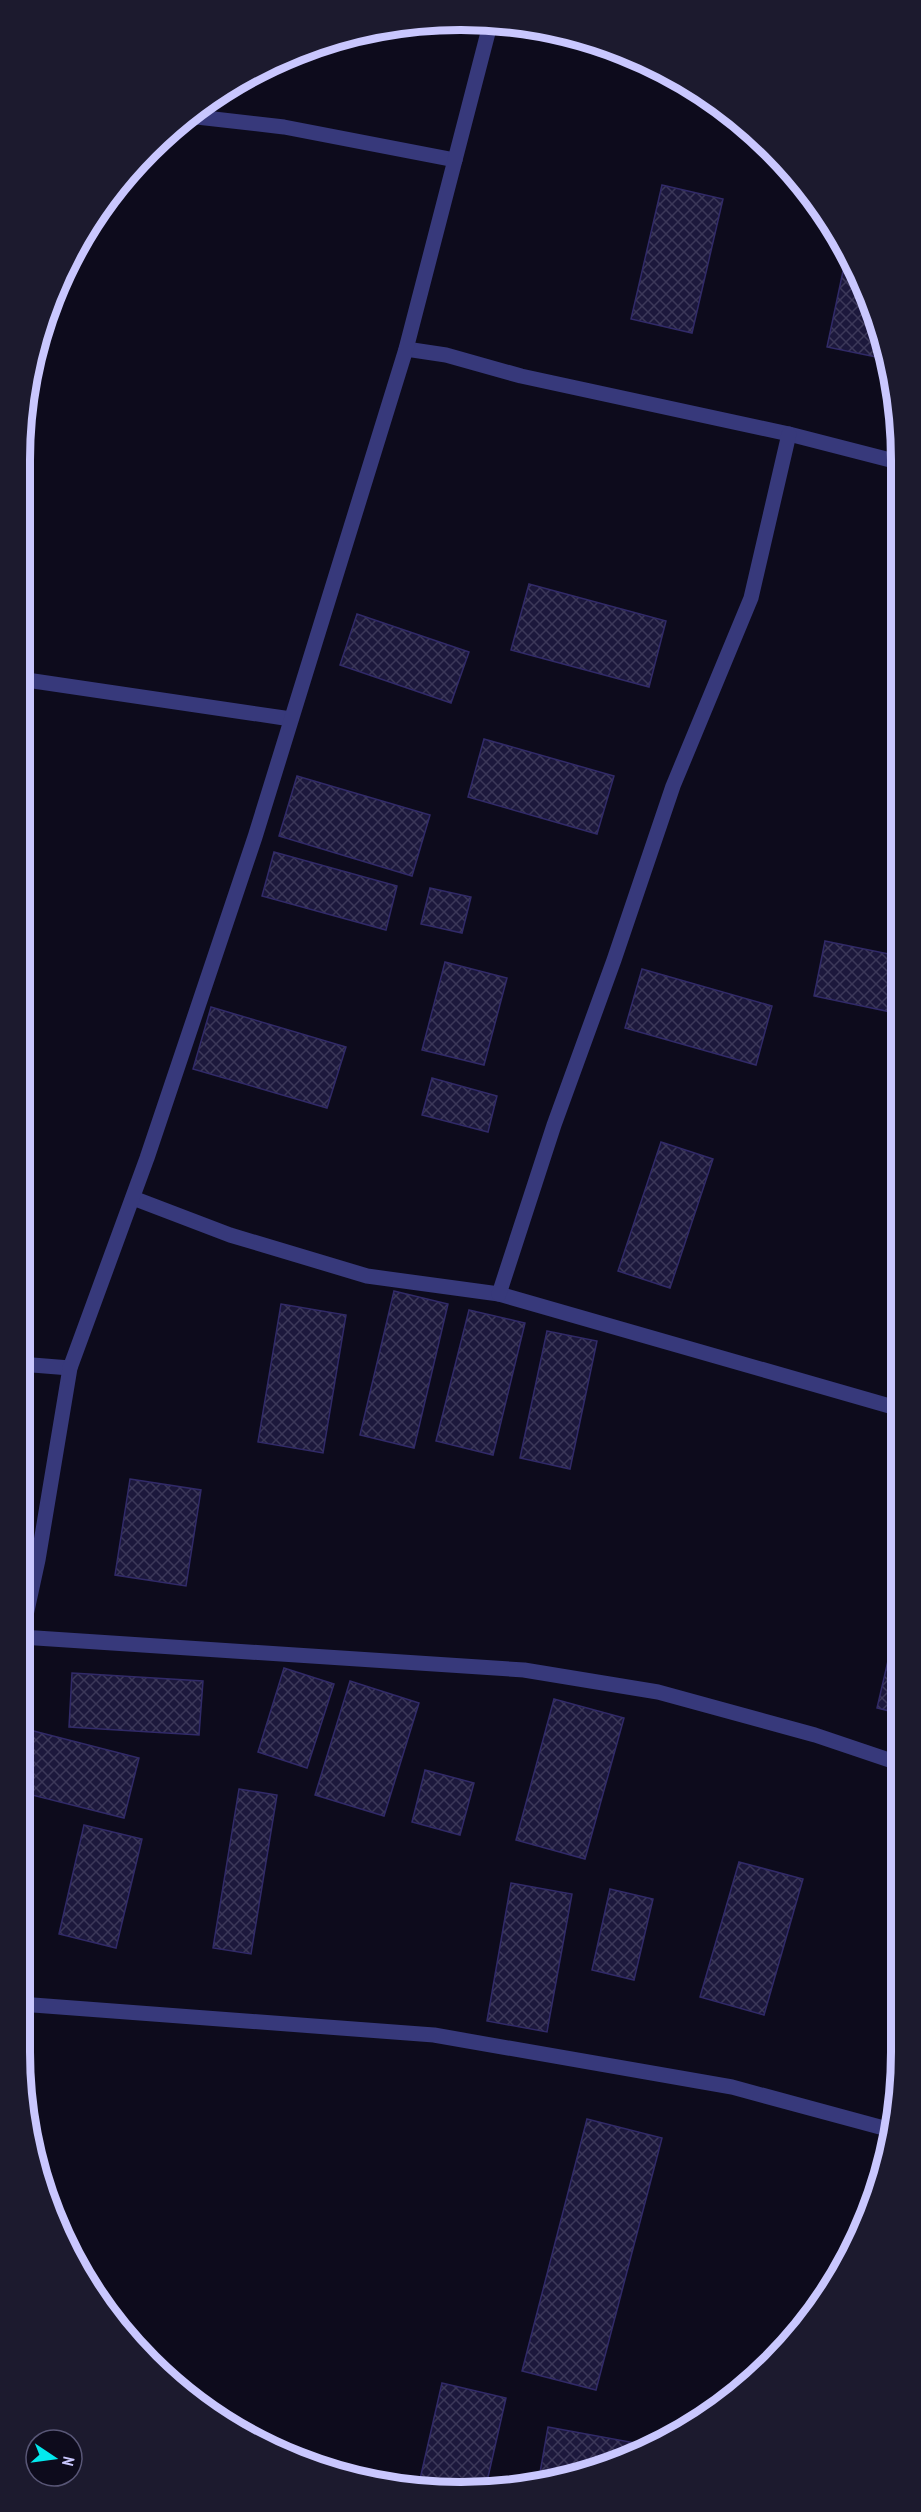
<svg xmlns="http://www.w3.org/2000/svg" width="921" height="2512" font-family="'PT Sans Narrow',sans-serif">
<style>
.building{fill:url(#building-cross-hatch);stroke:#312a68;stroke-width:1.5}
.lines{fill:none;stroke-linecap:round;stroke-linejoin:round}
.street{stroke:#37397b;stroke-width:15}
.rim{fill:none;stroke:#c9c7fe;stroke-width:8}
</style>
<defs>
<pattern id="building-cross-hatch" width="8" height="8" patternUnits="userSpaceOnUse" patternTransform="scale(1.5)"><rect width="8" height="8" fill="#1c183c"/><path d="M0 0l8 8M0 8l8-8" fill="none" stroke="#3c3859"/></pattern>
</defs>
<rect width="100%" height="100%" fill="#0d0b1c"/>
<g class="building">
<polygon points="662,185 723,199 692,333 631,319"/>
<polygon points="846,257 868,291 886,359 827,347"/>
<polygon points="529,584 666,621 649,687 511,650"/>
<polygon points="357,614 469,652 451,703 340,665"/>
<polygon points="484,739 614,776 597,834 468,797"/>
<polygon points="297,776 430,815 412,876 279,836"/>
<polygon points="274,852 397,886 386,930 262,896"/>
<polygon points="430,888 471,897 462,933 421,924"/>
<polygon points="825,941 899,956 899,974 891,1012 814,996"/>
<polygon points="445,962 507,978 484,1065 422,1050"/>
<polygon points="642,969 772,1006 756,1065 625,1028"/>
<polygon points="211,1007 346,1047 327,1108 193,1069"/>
<polygon points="432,1078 497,1096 488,1132 422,1115"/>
<polygon points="661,1142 713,1159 670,1288 618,1271"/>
<polygon points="394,1291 448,1304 414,1448 360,1435"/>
<polygon points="281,1304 346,1315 323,1453 258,1442"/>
<polygon points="469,1310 525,1323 493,1455 436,1441"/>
<polygon points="547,1331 597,1341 570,1469 520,1458"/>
<polygon points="130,1479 201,1490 186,1586 115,1575"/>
<polygon points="898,1618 900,1618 901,1714 877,1708"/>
<polygon points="284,1668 334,1684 307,1768 258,1752"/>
<polygon points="72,1673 203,1681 199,1735 69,1727"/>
<polygon points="350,1681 419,1703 384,1816 315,1795"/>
<polygon points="554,1699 624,1718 585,1859 516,1840"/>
<polygon points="22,1728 139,1758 124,1818 20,1792 20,1739"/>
<polygon points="425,1770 474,1783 460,1835 412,1822"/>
<polygon points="239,1789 277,1795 251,1954 213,1948"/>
<polygon points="84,1825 142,1839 116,1948 59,1934"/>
<polygon points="739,1862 803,1879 764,2015 700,1997"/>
<polygon points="511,1883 572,1894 547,2032 487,2021"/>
<polygon points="610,1889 653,1899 634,1980 592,1970"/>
<polygon points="587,2119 662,2138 596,2390 522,2371"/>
<polygon points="442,2383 506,2398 486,2486 418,2488"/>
<polygon points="548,2427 641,2444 640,2453 630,2459 547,2484 538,2484"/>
</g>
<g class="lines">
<g class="street">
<polyline points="188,116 284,127 455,160"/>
<polyline points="406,349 446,355 521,376 789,434 898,462"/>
<polyline points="20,679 291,719"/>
<polyline points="133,1198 230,1235 367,1276 499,1294 900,1409"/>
<polyline points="499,1294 554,1125 614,960 673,786 751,598 789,434"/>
<polyline points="20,1364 70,1368"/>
<polyline points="21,1637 524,1670 658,1692 815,1735 901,1764"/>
<polyline points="20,1643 38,1560 70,1368 147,1158 255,837 406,349 491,21"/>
<polyline points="20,2004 434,2035 732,2087 891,2130"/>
</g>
</g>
<path d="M0 0H921V2512H0ZM460 30H461A430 430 0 0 1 891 460V2052A430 430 0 0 1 461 2482H460A430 430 0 0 1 30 2052V460A430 430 0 0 1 460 30Z" fill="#1c1a2e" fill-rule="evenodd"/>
<path class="rim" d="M460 30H461A430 430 0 0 1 891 460V2052A430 430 0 0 1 461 2482H460A430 430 0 0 1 30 2052V460A430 430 0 0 1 460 30Z"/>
<g transform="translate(54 2458) rotate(103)"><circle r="28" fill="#0d0b1c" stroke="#585676" stroke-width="1.5"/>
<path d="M0-4.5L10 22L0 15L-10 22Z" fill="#03e9ee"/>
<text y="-9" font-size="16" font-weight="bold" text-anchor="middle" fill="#c9c7fe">N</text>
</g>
</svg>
